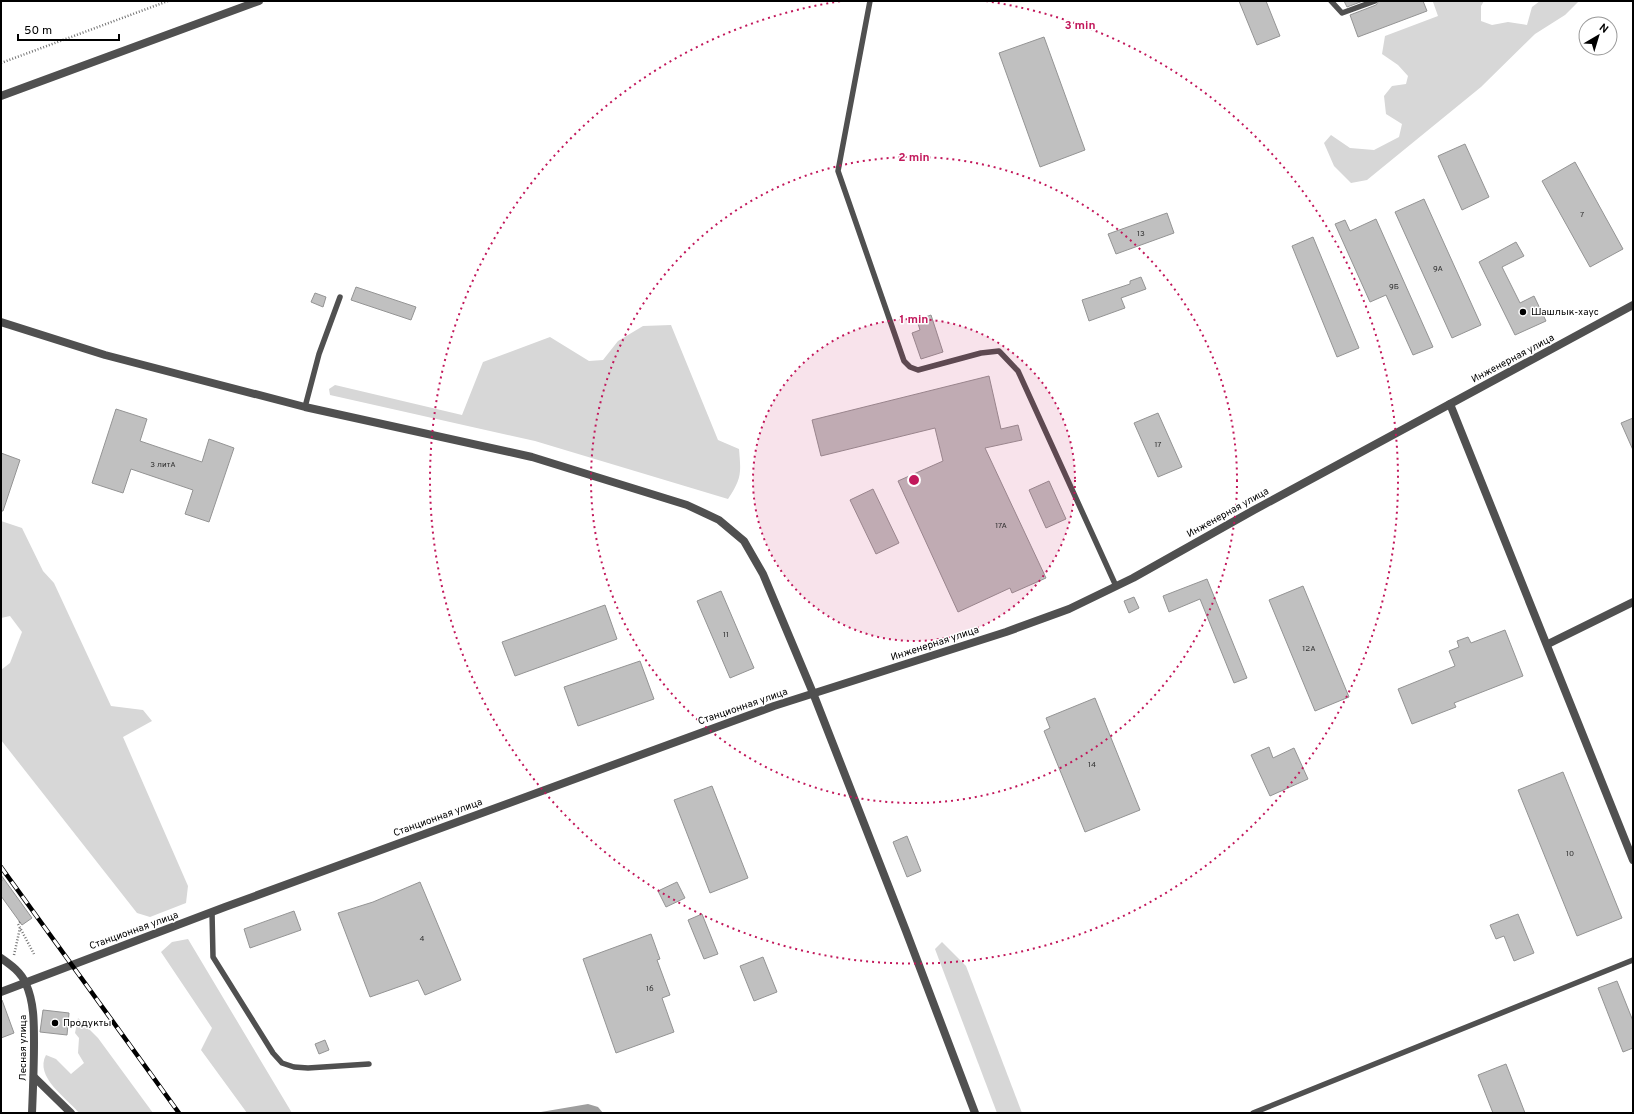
<svg xmlns="http://www.w3.org/2000/svg" width="1634" height="1114" font-family="Overpass,sans-serif">
<style>
.green{fill:#d7d7d7}
.water{fill:#9e9e9e}
.building{fill:#c0c0c0;stroke:#949494}
.lines{fill:none;stroke-linecap:round;stroke-linejoin:round}
.path{stroke:#727272;stroke-width:2.5;stroke-dasharray:1 2;stroke-linecap:butt}
.service{stroke:#505050;stroke-width:5.5}
.minor{stroke:#505050;stroke-width:8}
.tertiary{stroke:#505050;stroke-width:8}
.rail-casing{stroke:#000;stroke-width:4.5}
.rail{stroke:#fff;stroke-width:3;stroke-dasharray:9;stroke-linecap:butt}
.ring{fill:none;stroke:#c2185b;stroke-width:2;stroke-dasharray:2 4}
.poi-dot{fill:#000;stroke:#fff;stroke-width:1.5}
.labels{text-anchor:middle;dominant-baseline:central;stroke-width:3;stroke-linejoin:round;paint-order:stroke}
.number-label{font-size:8px;fill:#303030}
.poi-label{font-size:10px;fill:#000;stroke:#fff;text-anchor:start}
.street-label{font-size:10px;fill:#000;stroke:#fff}
.centre{fill:#c2185b;stroke:#fff;stroke-width:2}
.ring-label{font-size:12px;text-anchor:middle;font-weight:bold;fill:#c2185b;stroke:#fff;stroke-width:3;stroke-linejoin:round;paint-order:stroke}
</style>
<rect width="100%" height="100%" fill="#fff"/>
<g class="green">
<polygon points="1435,1 1484,1 1481,6 1481,21 1492,25 1508,22 1527,25 1532,7 1540,1 1579,1 1565,15 1535,34 1481,87 1367,180 1351,183 1334,166 1324,143 1331,135 1350,148 1374,150 1399,137 1402,124 1386,114 1384,96 1392,86 1406,84 1408,76 1398,65 1382,54 1385,36 1438,16 1433,2"/>
<path d="M671 325 718 440 739 449C741 473 742 478 728 499L535 441 330 395 329 389 335 385 462 415 483 362 550 337 589 361 603 360 618 341 643 326Z"/>
<polygon points="1,521 22,528 43,571 54,583 111,706 143,710 152,721 123,737 188,886 186,903 150,917 137,913 1,740 1,670 10,663 22,632 10,616 1,618"/>
<polygon points="188,939 292,1113 247,1113 201,1050 212,1028 161,952 172,942"/>
<polygon points="942,942 966,966 1022,1113 997,1113 935,949"/>
<path d="M78 1018 98 1038 153 1113H79C67 1098 34 1077 46 1055L56 1059 71 1074 84 1063 78 1053 79 1038 75 1033Z"/>
</g>
<polygon class="water" points="588,1104 598,1107 603,1113 535,1113"/>
<g class="building">
<polygon points="1239,1 1266,1 1280,36 1257,45"/>
<polygon points="1344,1 1363,1 1347,7"/>
<polygon points="1379,1 1423,1 1427,11 1358,37 1350,15 1376,5"/>
<polygon points="1044,37 1085,150 1040,167 999,53"/>
<polygon points="1465,144 1489,197 1462,210 1438,156"/>
<polygon points="1575,162 1623,249 1590,267 1542,181"/>
<polygon points="1424,199 1481,325 1452,338 1395,212"/>
<polygon points="1167,213 1174,233 1116,254 1108,234"/>
<polygon points="1376,219 1433,347 1413,355 1386,295 1370,302 1335,224 1345,220 1350,231"/>
<polygon points="1313,237 1359,348 1337,357 1292,246"/>
<polygon points="1516,242 1524,256 1502,267 1520,303 1534,296 1546,321 1515,335 1479,262"/>
<polygon points="1141,277 1146,289 1121,298 1125,308 1089,321 1082,300 1130,284 1130,281"/>
<polygon points="356,287 416,307 411,320 351,300"/>
<polygon points="315,293 326,297 323,307 311,302"/>
<polygon points="931,315 943,352 921,359 912,333 920,330 917,320"/>
<polygon points="989,376 1001,429 1018,425 1022,440 985,448 1046,578 1012,593 1010,588 958,612 898,481 943,461 935,428 821,456 812,420"/>
<polygon points="116,409 147,419 140,441 202,462 209,439 234,448 209,522 185,514 193,490 131,469 123,493 92,483"/>
<polygon points="1158,413 1182,467 1158,477 1134,423"/>
<polygon points="1633,418 1633,450 1621,423"/>
<polygon points="1,453 20,460 3,511 1,511"/>
<polygon points="1049,481 1066,519 1046,528 1029,490"/>
<polygon points="873,489 899,543 876,554 850,500"/>
<polygon points="1207,579 1247,678 1234,683 1200,599 1169,612 1163,596"/>
<polygon points="1303,586 1349,697 1315,711 1269,600"/>
<polygon points="721,591 754,668 730,678 697,601"/>
<polygon points="1134,597 1139,608 1129,613 1124,601"/>
<polygon points="605,605 617,639 515,676 502,642"/>
<polygon points="1505,630 1523,676 1454,703 1456,707 1412,724 1398,689 1455,666 1449,651 1459,647 1457,641 1468,637 1471,643"/>
<polygon points="640,661 654,699 578,726 564,687"/>
<polygon points="1095,698 1140,810 1085,832 1044,731 1050,728 1046,718"/>
<polygon points="1269,747 1273,758 1294,748 1308,779 1270,796 1251,755"/>
<polygon points="1563,772 1622,918 1577,936 1518,790"/>
<polygon points="712,786 748,878 710,893 674,800"/>
<polygon points="907,836 921,871 907,877 893,842"/>
<polygon points="1,875 32,918 22,925 1,896"/>
<polygon points="420,882 461,980 425,995 418,980 370,997 338,913 373,902"/>
<polygon points="677,882 685,898 666,907 658,891"/>
<polygon points="294,911 301,930 250,948 244,929"/>
<polygon points="702,914 718,954 704,959 688,920"/>
<polygon points="1518,914 1534,953 1514,961 1504,936 1496,939 1490,925"/>
<polygon points="651,934 660,959 657,960 670,995 662,998 674,1032 616,1053 583,959"/>
<polygon points="763,957 777,992 754,1001 740,966"/>
<polygon points="1617,981 1633,1021 1633,1048 1623,1052 1598,988"/>
<polygon points="2,1000 14,1033 1,1038 1,1001"/>
<polygon points="43,1010 69,1013 67,1035 40,1032"/>
<polygon points="325,1040 329,1050 319,1054 315,1044"/>
<polygon points="1506,1064 1525,1113 1493,1113 1478,1075"/>
</g>
<g class="lines">
<g class="path">
<polyline points="1,63 168,1"/>
<polyline points="1,881 2,882"/>
<polyline points="20,922 18,924 34,954"/>
<polyline points="14,955 20,928"/>
</g>
<g class="service">
<polyline points="870,1 838,171 904,361 910,367 918,370 981,353 999,351 1018,371 1116,586"/>
<polyline points="1331,1 1342,13 1375,1"/>
<polyline points="305,407 319,354 340,297"/>
<polyline points="212,912 213,957 273,1053 282,1063 294,1067 308,1068 369,1064"/>
<polyline points="1253,1113 1633,960"/>
</g>
<g class="minor">
<polyline points="1450,404 1633,860"/>
<polyline points="1548,644 1633,602"/>
<path d="M1 958C11 965 21 972 26 984 34 1002 34 1022 34 1042 34 1066 33 1089 32 1113"/>
<polyline points="1,992 225,907 774,706 1006,632 1069,609 1133,578 1254,510 1633,305"/>
<polyline points="34,1077 71,1113"/>
</g>
<g class="tertiary">
<polyline points="1,96 259,1"/>
<polyline points="1,322 105,355 305,407 532,457 687,505 719,520 744,541 763,574 813,693 906,931 975,1113"/>
</g>
<g class="rail-casing">
<polyline id="rail" points="1,867 179,1113"/>
</g>
<use href="#rail" class="rail"/>
</g>
<circle cx="914" cy="480" r="161" fill="#c2185b" fill-opacity=".12"/>
<g class="ring">
<circle cx="914" cy="480" r="161"/>
<circle cx="914" cy="480" r="323"/>
<path d="M986 1A484 484 0 1 1 842 1"/>
</g>
<g class="poi-dot">
<circle cx="1523" cy="312" r="4"/>
<circle cx="55" cy="1023" r="4"/>
</g>
<g class="labels">
<g class="number-label">
<text x="1582" y="215">7</text>
<text x="1141" y="234">13</text>
<text x="1438" y="269">9А</text>
<text x="1394" y="287">9Б</text>
<text x="1158" y="445">17</text>
<text x="163" y="465">3 литА</text>
<text x="1001" y="526">17А</text>
<text x="726" y="635">11</text>
<text x="1309" y="649">12А</text>
<text x="1092" y="765">14</text>
<text x="1570" y="854">10</text>
<text x="422" y="939">4</text>
<text x="650" y="989">16</text>
</g>
<g class="poi-label">
<text x="1531" y="312">Шашлык-хаус</text>
<text x="63" y="1023">Продукты</text>
</g>
<g class="street-label">
<text transform="translate(1513 359) rotate(-28)">Инженерная улица</text>
<text transform="translate(1228 513) rotate(-29)">Инженерная улица</text>
<text transform="translate(935 644) rotate(-18)">Инженерная улица</text>
<text transform="translate(743 707) rotate(-19)">Станционная улица</text>
<text transform="translate(438 818) rotate(-20)">Станционная улица</text>
<text transform="translate(134 931) rotate(-20)">Станционная улица</text>
<text transform="translate(23 1048) rotate(-90)">Лесная улица</text>
</g>
</g>
<circle cx="914" cy="480" r="6" class="centre"/>
<g class="ring-label">
<text x="1080" y="29">3 min</text>
<text x="914" y="161">2 min</text>
<text x="914" y="323">1 min</text>
</g>
<rect width="1634" height="1114" fill="none" stroke="#000000" stroke-width="4"/>
<g transform="translate(1598 36) rotate(38)"><circle r="19" fill="#ffffff" stroke="#999999"/>
<path d="M0-3L7 15L0 10L-7 15Z" fill="#000000"/>
<text y="-6" font-size="11" font-weight="bold" text-anchor="middle" fill="#000000">N</text>
</g>
<path d="M18 34v6h101v-6" fill="none" stroke="#000000" stroke-width="2"/>
<text x="24" y="34" font-size="12" fill="#000000" stroke="#ffffff" stroke-width="3" paint-order="stroke">50 m</text>
</svg>
